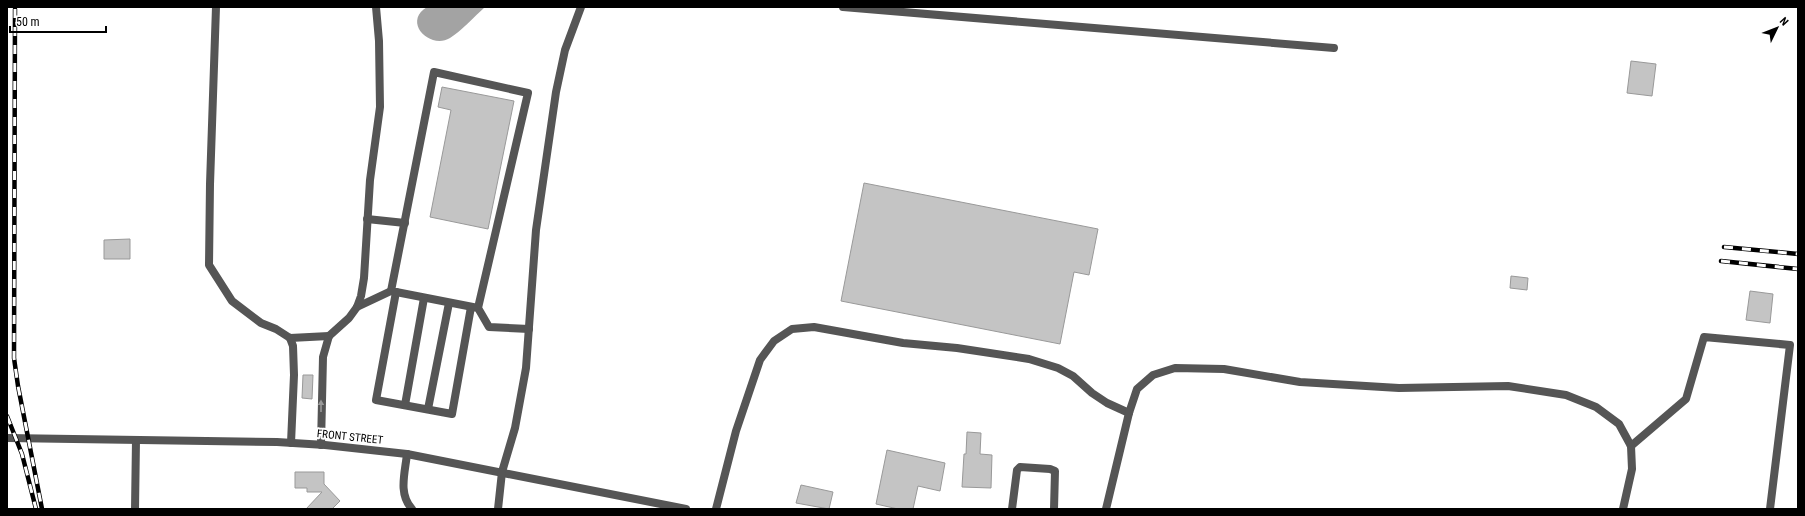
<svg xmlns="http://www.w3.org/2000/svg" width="1805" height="516" font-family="'Roboto Condensed',sans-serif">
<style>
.water{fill:#a3a3a3}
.building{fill:#c4c4c4;stroke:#999}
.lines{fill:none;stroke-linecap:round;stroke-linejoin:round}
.service{stroke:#555;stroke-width:8}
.minor{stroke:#555;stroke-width:8}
.tertiary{stroke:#555;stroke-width:8}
.rail-casing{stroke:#000;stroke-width:4.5}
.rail{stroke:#fff;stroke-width:3;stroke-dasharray:9;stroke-linecap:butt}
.oneway{fill:#999}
.labels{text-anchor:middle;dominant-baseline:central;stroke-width:4;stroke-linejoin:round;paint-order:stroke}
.street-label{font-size:11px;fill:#000;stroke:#fff}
</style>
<rect width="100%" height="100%" fill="#fff"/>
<path class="water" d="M427 7H485C475 16 460 32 450 38 430 50 402 22 427 7Z"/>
<g class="building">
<polygon points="1631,61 1656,64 1652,96 1627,93"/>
<polygon points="442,87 514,101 488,229 430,217 451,110 438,107"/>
<polygon points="864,183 1098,229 1089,275 1074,272 1060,344 841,301"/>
<polygon points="130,239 130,259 104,259 104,240"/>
<polygon points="1511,276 1528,278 1527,290 1510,288"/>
<polygon points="1750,291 1773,294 1770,323 1746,320"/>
<polygon points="303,375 313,375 312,399 302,398"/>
<polygon points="967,432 981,433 980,454 992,455 991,488 962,487 964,454 966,454"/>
<polygon points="887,450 945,463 940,491 918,486 913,509 898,509 876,504"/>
<polygon points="295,472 324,472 324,484 340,501 332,509 306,509 322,492 307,492 307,488 295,488"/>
<polygon points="801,485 833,492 829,509 796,503"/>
</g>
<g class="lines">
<g class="service">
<polyline points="216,7 210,184 209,265 232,301 261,323 276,329 290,338 329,336"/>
<polyline points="843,7 1334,48"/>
<polyline points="367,219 405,223"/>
<polyline points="396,292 376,400 452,414 471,307"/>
<polyline points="357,307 391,291"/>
<polyline points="478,308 528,93 434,72 391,291 478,308 489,327 529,329"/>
<polyline points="290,338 293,346 294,375 291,443"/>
<polyline points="405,405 424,298"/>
<polyline points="428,409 449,303"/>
<polyline points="321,445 323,357 329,336 349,318 357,307 361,296 364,278 370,180 380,107 379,41 376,7"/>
<polyline points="1631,446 1686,399 1704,337 1790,345 1770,509"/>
<polyline points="716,509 736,431 760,360 774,341 792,329 814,327 903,343 957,348 1029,359 1058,368 1073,376 1092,393 1107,403 1129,413"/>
<polyline points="1012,509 1017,470 1020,467 1050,469 1055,471 1054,509"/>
<polyline points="1106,509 1129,413 1137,389 1153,375 1175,368 1224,369 1300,382 1399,388 1508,386 1566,395 1596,407 1619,424 1631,446 1632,469 1623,509"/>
</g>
<g class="minor">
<path d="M407 454C405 473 398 494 412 509"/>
<polyline points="502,472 515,428 526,368 536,230 556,92 565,50 581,7"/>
<polyline points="135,509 136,440"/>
</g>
<g class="tertiary">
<polyline points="7,438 277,442 325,445 407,454 686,509"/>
<polyline points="498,509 502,472"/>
</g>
<g class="rail-casing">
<g id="rail">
<polyline points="15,9 14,358 18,386 42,509"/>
<polyline points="1724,247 1798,254"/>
<polyline points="1721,261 1798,269"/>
<polyline points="7,416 22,454 36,509"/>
</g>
</g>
<use href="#rail" class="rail"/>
</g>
<defs><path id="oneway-solid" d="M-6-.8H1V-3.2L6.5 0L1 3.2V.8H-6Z"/></defs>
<use class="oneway" href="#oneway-solid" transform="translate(321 406) rotate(-90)"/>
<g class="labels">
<g class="street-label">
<text transform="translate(350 437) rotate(6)">FRONT STREET</text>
</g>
</g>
<rect width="1805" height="516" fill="none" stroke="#000000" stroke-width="16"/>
<g transform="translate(1777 28) rotate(47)" stroke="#ffffff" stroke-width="3" paint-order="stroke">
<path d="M0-3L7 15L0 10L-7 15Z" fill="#000000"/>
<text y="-6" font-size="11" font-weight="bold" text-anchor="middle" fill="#000000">N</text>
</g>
<path d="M10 26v6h96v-6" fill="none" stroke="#000000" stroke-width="2"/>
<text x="16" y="26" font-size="12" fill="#000000" stroke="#ffffff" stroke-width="3" paint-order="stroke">50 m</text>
</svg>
